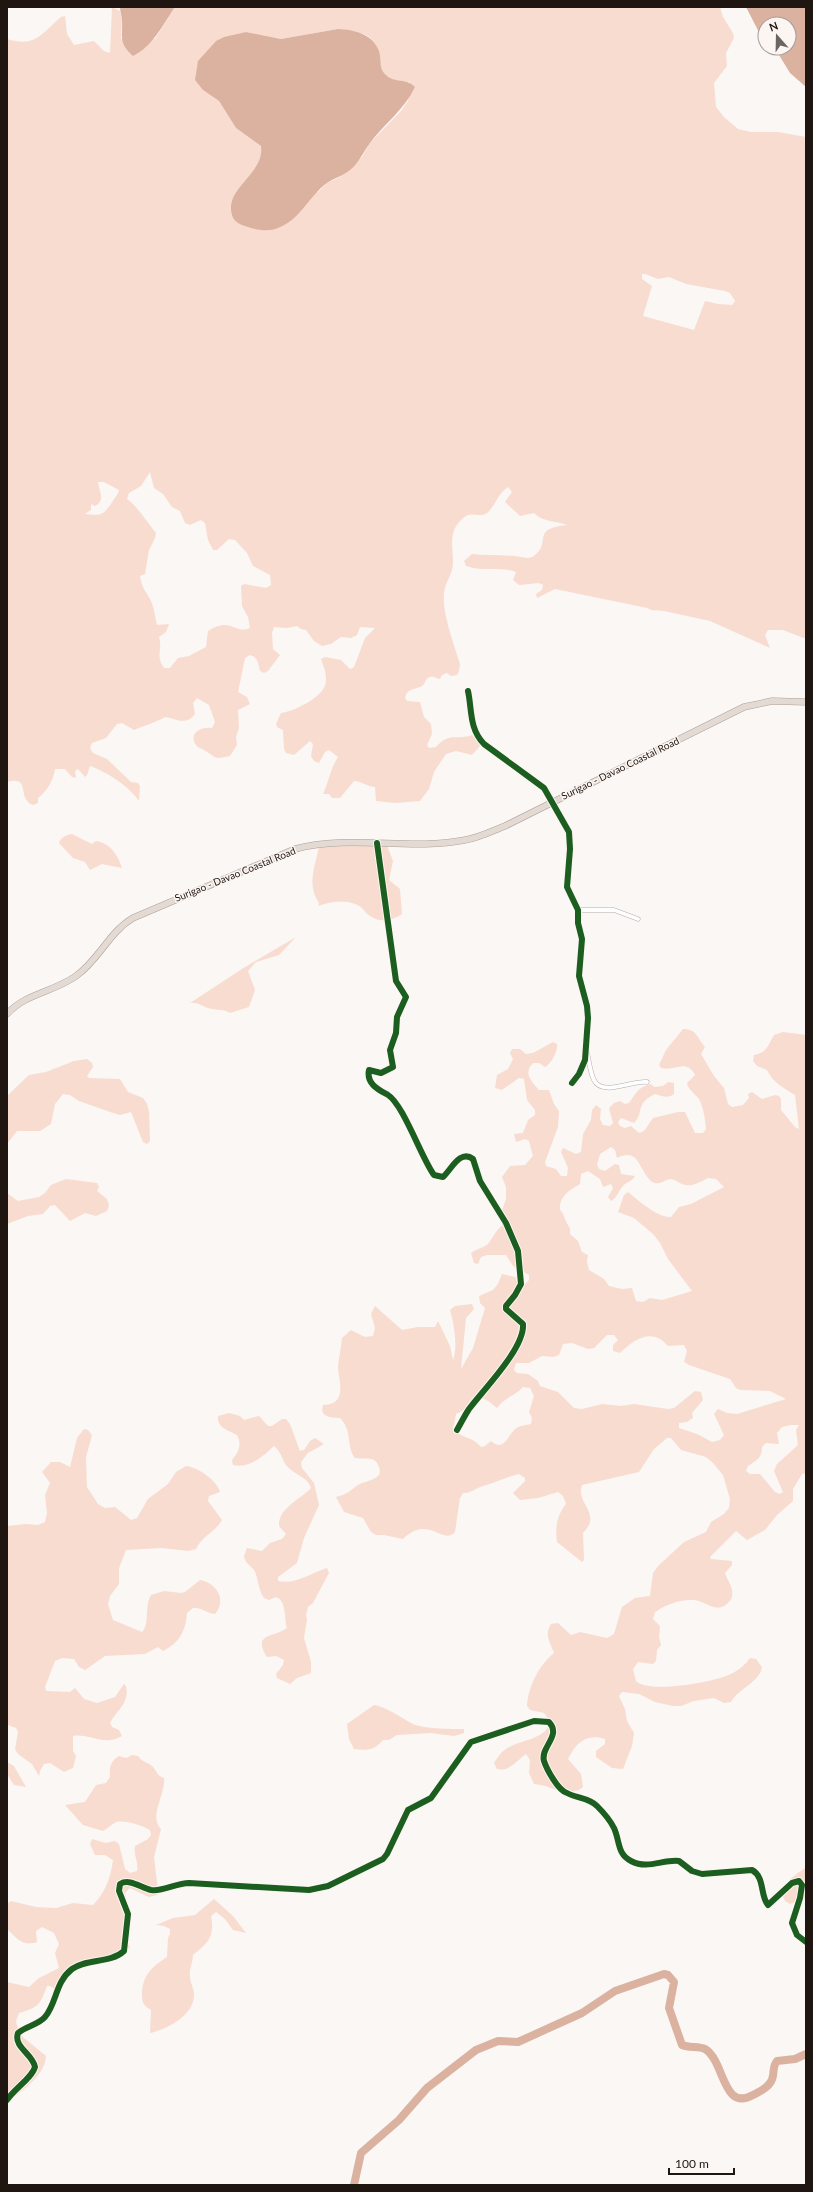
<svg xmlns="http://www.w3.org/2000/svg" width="813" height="2192" font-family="Lato,sans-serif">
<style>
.green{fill:#f8dcd0;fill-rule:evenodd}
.water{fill:#dbb2a0}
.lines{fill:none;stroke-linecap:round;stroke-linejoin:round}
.river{stroke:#dbb2a0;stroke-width:8}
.minor-casing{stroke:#b2adaa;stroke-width:5}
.tertiary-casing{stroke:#b2adaa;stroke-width:6}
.trunk-casing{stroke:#ae9f97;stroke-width:7}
.minor{stroke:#fefefe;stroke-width:4}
.tertiary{stroke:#fefefe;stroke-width:5}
.trunk{stroke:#e4dad4;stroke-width:6}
.cycleway-casing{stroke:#fcf6f3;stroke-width:8}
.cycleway{stroke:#1b5e20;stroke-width:6}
.labels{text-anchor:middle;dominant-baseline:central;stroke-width:3;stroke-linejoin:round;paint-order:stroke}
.street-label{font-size:10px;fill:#1f1511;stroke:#fcf6f3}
</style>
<rect width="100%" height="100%" fill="#faf7f5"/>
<g class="green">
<path d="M112 7 120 11 122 19 121 39H155L175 7H720L723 17 733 33 734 38 726 53 727 66 714 83 716 107 724 117 738 129 751 132H778L806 137V639L783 630H768L765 635 770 648 710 621 664 611 651 610 647 608 555 589 537 598 536 594 542 590 543 585 539 583 519 585 513 580 516 572C499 566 483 572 466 566L464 561 472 554C489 556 503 554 521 557 525 558 531 559 535 555 552 542 530 529 567 525 555 520 544 523 534 513L520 516 505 502 512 492 508 487C497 494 495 507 487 513 480 518 473 512 466 516 447 529 453 545 453 563 453 574 445 582 444 593 442 613 454 644 460 664L459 671 457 675 451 676 447 673 442 675 440 679C436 678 432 675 428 678 425 680 425 684 422 686 415 690 407 688 405 698L407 701 420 702 424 717 431 724 432 734 427 745 429 748 436 747C450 731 456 741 472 735L481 745 472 755 456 751 446 754 434 772 429 789 420 801 395 803 376 801 375 787C367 787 362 781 354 781L340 798H332L329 794H323C329 782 330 769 338 757L329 750 325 752 319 763 314 761 311 756 313 744 310 741 294 755 286 753 284 749 283 730 277 727 276 724 281 713C290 712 299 707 307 703 328 690 330 682 321 659L325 657 341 660 350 669 354 667 365 638 375 628 360 627 357 635 351 638 341 637 331 644 322 646 314 641 306 630 301 629 297 626 287 628 274 627 272 633 273 649 280 655 268 671 264 673 260 671C258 663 258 657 250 655L245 658 238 692 247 697 250 704 238 710 239 728 236 737 237 745 230 756C213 760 216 757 204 750 201 748 198 748 196 745 188 733 201 726 212 728L215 722 209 705 197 698 193 703 195 714C186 726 176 719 165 717 155 723 145 725 134 730L122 723 117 724 106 738 92 743 90 748 93 753 107 759 131 782 138 783 140 786 139 801C129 786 107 772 90 766L87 775 85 777 78 769 75 771 76 778 72 777 65 769H55C53 781 48 790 38 798V803L33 805C16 799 32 775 7 782V39C36 48 42 33 61 17L65 16 67 34 74 45 94 41 104 51 110 53ZM338 29C346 31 358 31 366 35 384 44 374 69 389 78 394 81 404 81 410 82L408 101 401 111 369 144 362 157 340 177 327 183 318 192 231 204C237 190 261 167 263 156 263 153 262 149 261 146L236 128 219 101 203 90 209 49 216 41 246 32 281 39ZM642 274H645L658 279 669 277 686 284 725 291 730 293 735 301 732 305 718 304 705 301 694 330 643 316 652 286 642 279ZM150 472 154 488 163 494 172 507 180 511 185 523 190 525 201 520 205 523 208 540 213 550H217L229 539 235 540 247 553 253 566 270 575 271 585 266 588 244 584 241 586 242 606 248 617 250 628C233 635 233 616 208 631L206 647 189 656 178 658 170 668H164C155 655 163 650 159 637L166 632 169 624 157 625C155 616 154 607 150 599 145 590 142 588 140 576L145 574 149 550 155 538 156 533C146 521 139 508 127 499L129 493 141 486ZM98 482H104L119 490C118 495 115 497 113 501 103 515 103 516 85 514L91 510V504L95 506C106 500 99 492 98 482Z"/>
<path d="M72 834 92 844 96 841C110 843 118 855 122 868L102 864 90 870 85 862 73 858 59 843C61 837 66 835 72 834Z"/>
<path d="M386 843 393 861 389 880 400 889 402 914C394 920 380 923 372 917 365 914 363 906 355 904 344 899 329 902 318 906L319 903C306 883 316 866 319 845Z"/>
<path d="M296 937 279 955 256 962 248 971 255 990 249 1007 230 1013C222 1008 216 1011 208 1008 201 1006 199 1002 190 1003L245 967Z"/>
<path d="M683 1029C697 1029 697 1038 705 1047L701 1054 714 1076 724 1088 728 1104 732 1107 743 1105 749 1098 748 1094 752 1092 762 1099 775 1095 779 1096 781 1099V1110L795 1127 799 1129 795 1095C784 1088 773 1083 767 1070L757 1066 753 1061 754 1055C767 1053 768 1045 774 1035L783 1032 806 1035V1473L802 1474 793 1489V1501L777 1515 765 1530 747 1540 736 1531 710 1557 711 1559 732 1561V1565L725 1573C727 1580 734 1588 732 1596 732 1599 729 1602 727 1604 715 1614 705 1600 693 1600 680 1599 665 1605 655 1612L653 1619 660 1626 659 1637 661 1645 657 1650 656 1661 653 1664 638 1662 633 1669 636 1681C649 1694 715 1682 731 1674 739 1670 745 1665 750 1658L756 1659 762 1667C760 1682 739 1688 731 1702L724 1703 714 1698 694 1701 681 1706H673L655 1702 639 1694 622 1692 619 1696 625 1709 627 1721 634 1733 632 1746 623 1769 612 1768 596 1757V1751L605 1744V1739C586 1733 576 1743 568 1759L581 1774 583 1787 579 1790C556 1795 554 1786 534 1784L529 1773 530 1760 526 1754C517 1760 510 1772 497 1769L494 1763C497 1758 501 1752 506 1749 521 1739 547 1740 550 1721L544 1713 530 1710 527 1706C528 1687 539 1665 554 1653 550 1642 544 1635 551 1624L558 1623 571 1635 580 1632 607 1638 614 1634 622 1607 635 1598 650 1596 653 1573 658 1566 684 1542 706 1532 711 1522 724 1514 729 1508 730 1499 723 1475 713 1463 706 1457 681 1450 671 1438H667L654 1449 639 1472 582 1485C575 1504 603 1513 583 1533L584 1560 582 1562 557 1542C555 1528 557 1515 566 1504L563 1496 558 1492 538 1498 520 1500 513 1493 525 1481V1478L519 1474C506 1477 495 1483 483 1486 475 1488 473 1493 463 1493L460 1498 455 1532C442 1546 429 1514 403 1539L384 1535H376L371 1532 363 1518 344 1512 336 1497C346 1495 351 1490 358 1485 367 1480 386 1480 378 1465 377 1462 374 1459 371 1459 366 1458 361 1459 355 1458 346 1447 353 1431 340 1418 331 1418 319 1417 323 1405 349 1405 338 1379 338 1366 339 1357 341 1348 342 1338L351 1330 365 1337 373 1336 375 1328 371 1314 375 1306 402 1330 418 1327H435L438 1321 450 1346 453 1360C458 1348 454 1323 450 1310L455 1306 472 1304 474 1309 466 1318 461 1369 473 1348 485 1308 480 1303 479 1296 493 1290 498 1284 502 1274 515 1277 519 1286H523L529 1280V1275L513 1266 506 1255H487L481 1257 478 1264 474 1263 471 1253C476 1249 483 1248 488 1244 493 1238 495 1231 502 1226V1219L500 1216 506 1199V1187L502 1177 510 1166 525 1165 533 1156 529 1141 525 1139 516 1142 514 1134 523 1133 528 1120 535 1115V1110L527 1100 524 1079 519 1078 502 1090 495 1088 497 1075 508 1069 513 1059 510 1053 512 1049H520L526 1054 533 1053 553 1042 557 1044C558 1051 551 1064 545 1067L539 1063H533C523 1073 531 1081 539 1090H549L554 1104 559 1111 558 1127 545 1162 546 1166 556 1169 561 1176H567L568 1168 561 1152 563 1148 576 1154 581 1152 583 1134 591 1120 592 1110 596 1105 601 1109 600 1119 603 1125 610 1126 613 1123 609 1108 614 1103 620 1101 625 1104 629 1103C636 1093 638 1087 651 1084L654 1087 663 1086 668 1082 674 1083V1094C668 1099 662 1096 655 1094 634 1104 645 1112 634 1123L621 1118 618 1122 620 1126 625 1128 631 1126 639 1133 644 1131 653 1118 678 1112H685L695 1133H703L706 1129C705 1119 704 1110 700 1101 696 1093 688 1091 687 1083L695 1075C686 1058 675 1072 661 1068L659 1065 666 1050ZM611 1147 615 1150 617 1158C640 1147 638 1170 652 1182 659 1186 664 1180 670 1179 674 1179 678 1182 682 1184 691 1188 700 1182 708 1178L716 1179 724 1187 691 1204 679 1207 671 1217C658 1218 639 1201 628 1192L624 1195 618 1212 634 1218 653 1234 660 1243 668 1259 692 1291 662 1300 650 1298 643 1302 636 1301 632 1288 622 1289 609 1286 604 1279 589 1270 587 1262 588 1255 582 1252 578 1241 570 1234V1228C565 1222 565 1215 560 1210 559 1196 570 1190 580 1184L581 1174 588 1171 600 1179 603 1187 611 1184 613 1188 608 1197 611 1201C618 1197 618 1191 623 1186 627 1181 632 1182 635 1176L621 1174 619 1165 615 1164 605 1171 599 1169 597 1165 600 1154ZM607 1335H614L618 1340 613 1345V1351L620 1353C634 1339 652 1327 668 1346L684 1345 687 1351 684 1362 689 1365 730 1379 736 1388 740 1390 770 1391 786 1399 737 1414 727 1413 718 1409 714 1414 724 1435 720 1440 712 1442 697 1434 679 1428V1423L687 1422 693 1418 692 1413 703 1400 701 1392 695 1391 674 1408 668 1409 634 1404 621 1406 602 1404 582 1409 574 1408 558 1392 540 1386 538 1381 528 1374 517 1373 514 1370 516 1363H529L542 1356 553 1357 559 1355 563 1344 572 1343 588 1349 594 1348ZM523 1387 530 1388 534 1396 529 1412 532 1418 531 1424C526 1425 519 1426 515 1429 507 1437 504 1452 491 1441L485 1446 481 1447C472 1436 462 1439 453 1429L456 1414C463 1412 479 1397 484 1399 488 1400 493 1405 497 1408 505 1397 515 1396 523 1387ZM791 1425H799L796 1430 798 1445 777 1464 774 1471 783 1492 780 1494 775 1492 760 1474H750L746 1471 748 1466C757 1460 762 1458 762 1447L766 1443 779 1444 777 1433 782 1427Z"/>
<polygon points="87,1059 92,1063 93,1067 87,1076 89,1078 120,1079 128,1092 143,1098 147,1104 149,1111 150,1141 147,1144 143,1142 131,1112 120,1115 110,1112 79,1101 70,1095 63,1094 55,1104 51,1124 40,1131 17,1131 7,1144 7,1096 29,1075 46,1072 74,1061"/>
<polygon points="66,1179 97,1183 99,1187 97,1191 107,1199 109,1205 107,1211 96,1216 85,1213 70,1221 55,1205 50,1206 43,1214 28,1216 7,1224 7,1193 18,1201 39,1197 45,1193 51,1185"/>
<path d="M229 1413 240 1416 244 1420 259 1416 268 1426H272L282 1419H286L290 1424 300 1451 304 1450 310 1441 315 1438 324 1444 308 1453 301 1462 302 1468 314 1483 319 1505 304 1538 297 1563 278 1577V1581C295 1585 311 1573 327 1568L329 1573 313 1603 308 1607 306 1615 307 1620 304 1638 311 1662V1673L297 1678 290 1684 277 1678 276 1674 283 1665 284 1660 276 1656 267 1657C252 1633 273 1638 287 1628 284 1619 287 1601 276 1597L269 1600 264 1598C258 1590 258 1576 254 1570 250 1565 245 1563 244 1556L247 1548 262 1551 270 1543 282 1539 286 1534 279 1526C278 1508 301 1499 311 1488 308 1477 295 1475 288 1467 282 1462 283 1454 274 1446 263 1456 250 1469 233 1465L232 1460C239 1451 242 1445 237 1435 228 1430 217 1428 218 1416Z"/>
<path d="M84 1429 88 1430 92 1435 86 1457 87 1487 98 1504 105 1508 115 1507 131 1520 137 1518 148 1499 168 1484 176 1472 186 1466C197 1467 217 1480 220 1492L209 1496 208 1501 222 1520C215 1532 202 1536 196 1549L188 1551 162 1548 126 1550 119 1568V1584L110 1596 108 1604 113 1620 142 1632C150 1625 144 1607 151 1595L164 1591 181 1593 185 1592 200 1580C217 1583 227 1600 215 1614 206 1613 202 1607 193 1608L187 1613C186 1631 179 1643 163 1651L158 1647 145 1654 105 1656 85 1670 79 1667 74 1659 62 1658 55 1661 45 1687 46 1691 70 1692 75 1688 84 1699 97 1703 115 1697 124 1684 126 1686C130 1703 117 1710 110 1723L112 1727 119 1730 122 1736C104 1747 90 1733 73 1736V1751L76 1756 73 1768 64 1772 50 1763 44 1764 40 1771 39 1776 32 1764 18 1754 15 1749 18 1732 16 1728 8 1725 7 1526 26 1524 38 1525 45 1522 47 1513 45 1495 50 1483 42 1472 51 1462H60L70 1467 77 1438Z"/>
<path d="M374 1705C385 1706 403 1719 413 1724 425 1729 450 1729 464 1729V1733L454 1736 431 1733 397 1735 389 1740H383C375 1750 367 1751 354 1749L349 1739 347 1724Z"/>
<path d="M132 1755 138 1756C142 1762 147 1762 152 1766 157 1771 157 1776 164 1778 166 1794 148 1816 161 1829L154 1857 158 1891 157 1895 149 1897 130 1888 125 1893 130 1913 127 1939 130 1948 70 1972 56 1990 50 1986H47C40 2005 39 2007 19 2013L16 2021 19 2034 46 2056C45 2075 25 2088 11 2100L7 2099V1982L29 1987 39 1978 59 1968 55 1953 59 1944 54 1933 42 1927 36 1931 37 1942C22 1947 17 1938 7 1929V1904L11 1901 36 1907 56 1908 73 1903 93 1905C105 1893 111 1877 113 1860L105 1855H95L90 1844 92 1839 106 1843 115 1841 119 1844 125 1869 130 1873 137 1871C139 1862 133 1855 135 1846L148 1839 151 1835 150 1830C141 1825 126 1820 116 1822 112 1824 107 1829 103 1831L83 1825 65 1805 85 1802 96 1785 106 1783 110 1777C109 1767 111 1761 119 1756L126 1758Z"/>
<polygon points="7,1762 14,1766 26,1787 14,1785 7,1774"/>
<path d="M806 1867V1898L790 1904 785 1901C776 1885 795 1876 806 1867Z"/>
<path d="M214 1899 233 1916 246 1933 233 1930 225 1919 216 1912 211 1916C215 1937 208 1943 193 1955 193 1962 189 1969 190 1976 190 1983 194 1988 194 1995 194 2015 168 2029 150 2033L151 2010C144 2006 142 2003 142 1995 142 1975 152 1967 167 1957L168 1938 170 1934V1929L164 1926 156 1925 173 1918 195 1915Z"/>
</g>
<g class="water">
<path d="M120 7H175C162 26 153 46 133 56 118 42 123 38 122 20 122 16 120 12 120 7Z"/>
<polygon points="746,7 806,7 806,87 790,73 779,55 771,48 789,48 789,24 765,24 765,44"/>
<path d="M338 29C354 30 372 33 379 51 382 61 378 69 387 76 395 83 407 78 415 87 404 110 385 123 370 143 363 152 359 163 350 170 343 176 334 178 327 183 309 196 300 220 278 228 269 232 257 230 248 227 242 225 234 223 232 215 224 188 265 174 261 146L236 128 219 101 203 90 195 80 198 61 216 41 224 37 246 32 281 39Z"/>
</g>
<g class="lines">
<path class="river" d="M354 2185 361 2153 399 2120 427 2088 476 2050 498 2041 518 2042 582 2013 615 1991 664 1974 668 1975 674 1982 669 2008 682 2045C689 2048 699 2046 705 2049 725 2061 722 2112 753 2095 759 2092 766 2089 770 2083 776 2075 771 2068 777 2061L795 2059 806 2054"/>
<g class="minor-casing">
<g id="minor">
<path d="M468 691C472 709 469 729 484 744L544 788 569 832 570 849 567 887 578 910V923L582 939 579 976 587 1006 588 1018 585 1060 579 1074 572 1083"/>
<path d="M377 843 396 981 406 997 397 1017 396 1033 390 1050 393 1067 381 1073 369 1070C366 1084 379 1090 388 1095 403 1104 422 1159 434 1175L443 1177C451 1170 460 1149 473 1159L480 1181 506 1223 518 1251 521 1284 515 1295 506 1306V1309L523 1324C525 1348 483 1390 469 1409 465 1415 461 1423 457 1430"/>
<polyline points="578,910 614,910 638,919"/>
<path d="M587 1052C589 1061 590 1072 594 1080 602 1097 632 1080 647 1082"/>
</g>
</g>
<g class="tertiary-casing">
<path id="tertiary" d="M7 2100C14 2089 32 2078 35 2067 33 2054 13 2047 18 2033 26 2026 38 2025 45 2017 57 2003 55 1982 72 1969 87 1958 110 1964 124 1951L128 1914 119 1891 120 1884C130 1878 141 1888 151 1890 163 1892 176 1883 189 1883L309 1890 328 1886 383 1859 387 1854 408 1810 431 1798 471 1742 534 1721 549 1722C562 1736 540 1747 544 1761 547 1770 558 1790 567 1793 576 1798 590 1798 597 1806 603 1812 610 1820 614 1828 620 1841 617 1854 631 1861 648 1870 663 1859 679 1861L692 1871 702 1874 752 1870C765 1877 760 1896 768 1905L792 1883 799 1881 802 1885 800 1898 792 1923 797 1935 806 1942"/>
</g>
<g class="trunk-casing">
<path id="trunk" d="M7 1014C26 993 54 992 76 976 99 960 109 932 133 918L295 849C350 834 409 851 465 840 479 838 492 831 505 826L744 707 772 701 806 702"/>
</g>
<use href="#minor" class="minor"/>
<use href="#tertiary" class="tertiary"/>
<use href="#trunk" class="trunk"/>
<g class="cycleway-casing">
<g id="cycleway">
<path d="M468 691C472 709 469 729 484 744L544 788 569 832 570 849 567 887 578 910V923L582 939 579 976 587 1006 588 1018 585 1060 579 1074 572 1083"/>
<path d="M377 843 396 981 406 997 397 1017 396 1033 390 1050 393 1067 381 1073 369 1070C366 1084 379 1090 388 1095 403 1104 422 1159 434 1175L443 1177C451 1170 460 1149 473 1159L480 1181 506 1223 518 1251 521 1284 515 1295 506 1306V1309L523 1324C525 1348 483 1390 469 1409 465 1415 461 1423 457 1430"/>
<path d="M7 2100C14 2089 32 2078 35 2067 33 2054 13 2047 18 2033 26 2026 38 2025 45 2017 57 2003 55 1982 72 1969 87 1958 110 1964 124 1951L128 1914 119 1891 120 1884C130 1878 141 1888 151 1890 163 1892 176 1883 189 1883L309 1890 328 1886 383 1859 387 1854 408 1810 431 1798 471 1742 534 1721 549 1722C562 1736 540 1747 544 1761 547 1770 558 1790 567 1793 576 1798 590 1798 597 1806 603 1812 610 1820 614 1828 620 1841 617 1854 631 1861 648 1870 663 1859 679 1861L692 1871 702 1874 752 1870C765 1877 760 1896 768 1905L792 1883 799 1881 802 1885 800 1898 792 1923 797 1935 806 1942"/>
</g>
</g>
<use href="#cycleway" class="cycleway"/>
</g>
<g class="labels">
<g class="street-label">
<text transform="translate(620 768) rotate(-26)">Surigao - Davao Coastal Road</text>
<text transform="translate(235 874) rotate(-22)">Surigao - Davao Coastal Road</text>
</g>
</g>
<rect width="813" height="2192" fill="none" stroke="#1f1511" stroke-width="16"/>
<g transform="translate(777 36) rotate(340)"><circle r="19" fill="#fcf6f3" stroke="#a49c99"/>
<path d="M0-3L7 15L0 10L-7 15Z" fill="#6c6461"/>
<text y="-6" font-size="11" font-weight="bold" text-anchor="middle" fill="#1f1511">N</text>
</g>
<path d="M669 2168v6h65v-6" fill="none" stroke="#1f1511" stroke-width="2"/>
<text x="675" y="2168" font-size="12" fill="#1f1511" stroke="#fcf6f3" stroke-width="3" paint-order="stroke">100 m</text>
</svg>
